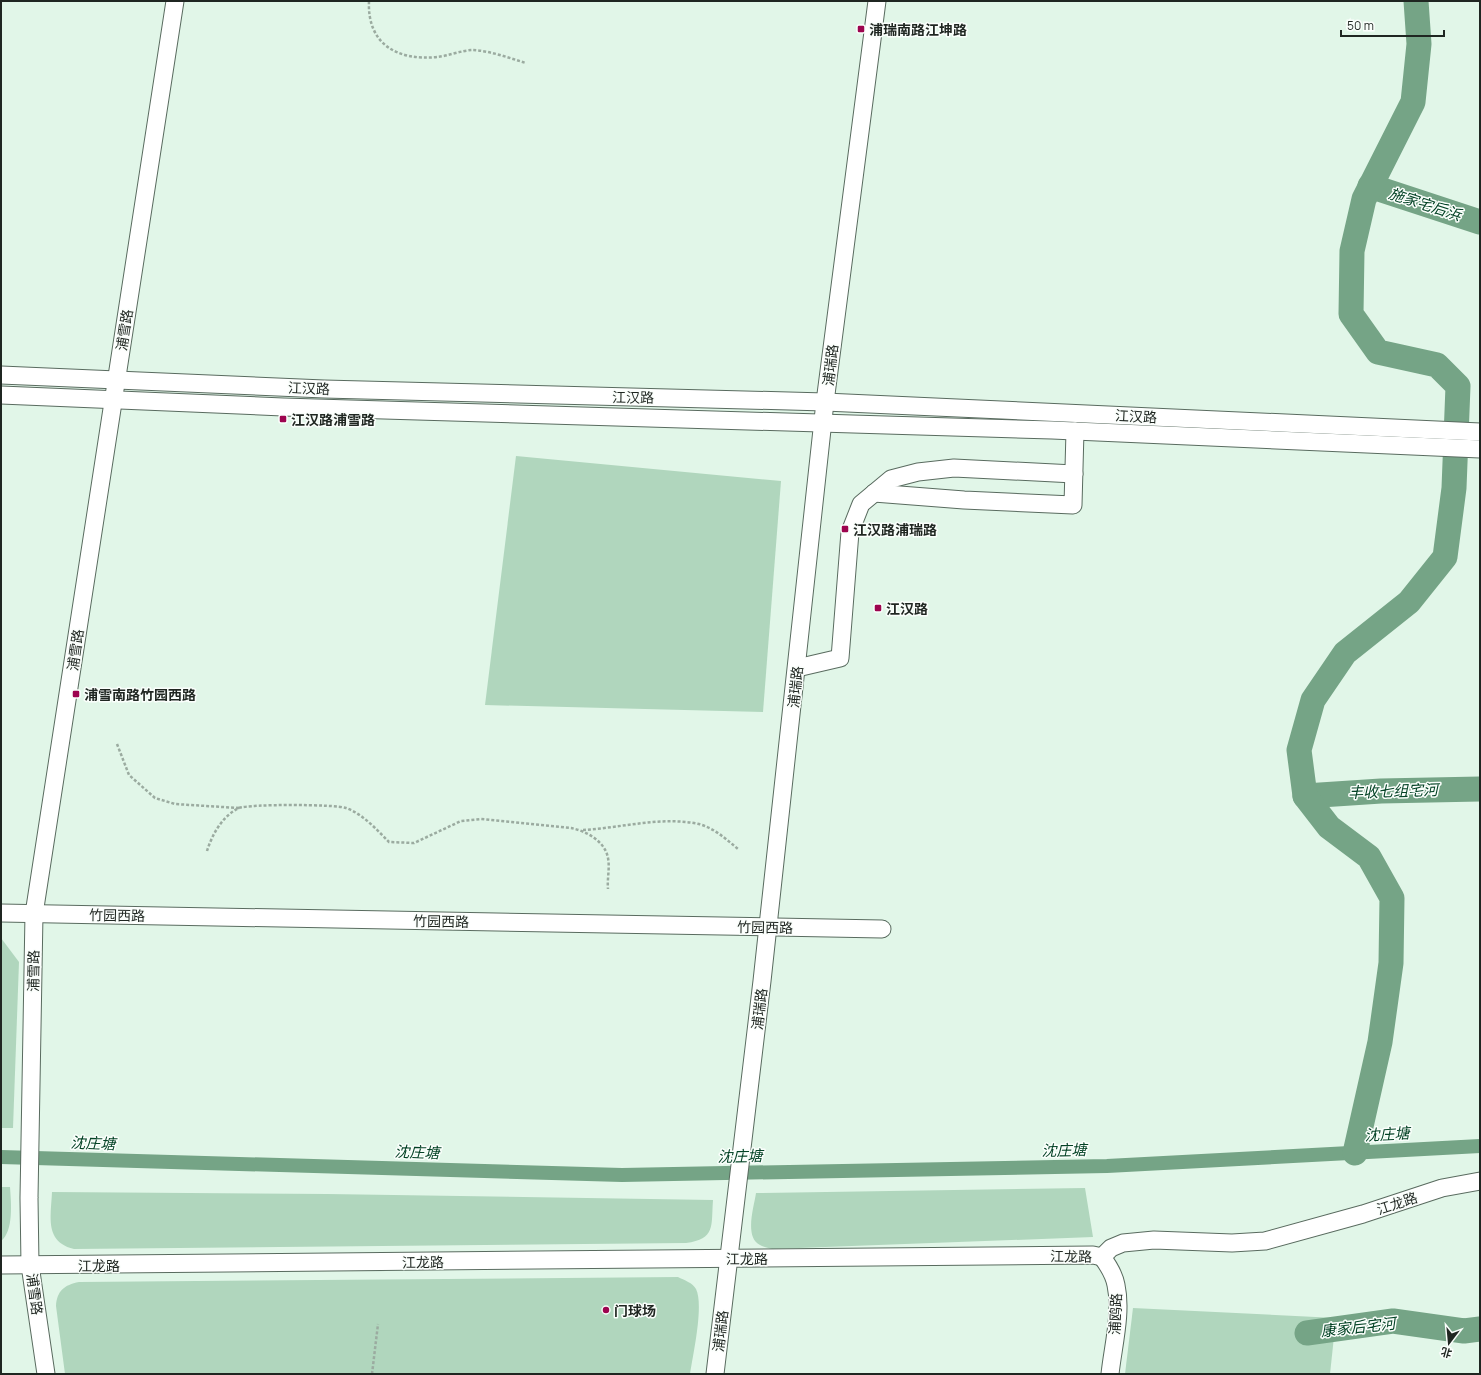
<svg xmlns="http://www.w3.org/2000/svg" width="1481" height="1375" font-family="Manrope,'Noto Sans SC',sans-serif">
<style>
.green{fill:#b0d6bd}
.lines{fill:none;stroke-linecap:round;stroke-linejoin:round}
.canal{stroke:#75a486;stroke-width:14}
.river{stroke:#75a486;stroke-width:25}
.minor-casing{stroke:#596b5f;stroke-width:19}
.path{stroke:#9baba0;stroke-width:2.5;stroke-dasharray:3 2;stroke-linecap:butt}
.minor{stroke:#fff;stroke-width:17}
.poi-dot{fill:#9d044f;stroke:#fafefb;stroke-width:1.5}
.labels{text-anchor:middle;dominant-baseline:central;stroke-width:3;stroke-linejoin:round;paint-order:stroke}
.poi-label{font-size:14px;font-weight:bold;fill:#1f2621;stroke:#fafefb;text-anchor:start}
.street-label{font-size:14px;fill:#1f2621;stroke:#fafefb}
.water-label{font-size:15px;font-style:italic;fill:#034225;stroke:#fafefb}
</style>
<rect width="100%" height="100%" fill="#e1f6e8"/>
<g class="green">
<polygon points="516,456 781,481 763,712 485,705"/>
<polygon points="1,938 19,962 13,1128 1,1128"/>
<path d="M1 1187H10C11 1202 14 1231 1 1241Z"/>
<path d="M1085 1188 1093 1237 772 1249C769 1248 764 1247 760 1245 744 1237 754 1207 756 1193Z"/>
<path d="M52 1192 327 1194 713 1200C711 1226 716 1239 686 1243L74 1249C44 1242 51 1216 52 1192Z"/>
<path d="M678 1277C684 1280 693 1283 696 1289 704 1305 693 1355 690 1374H65L56 1306C57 1291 64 1285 79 1282Z"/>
<polygon points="1133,1308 1336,1318 1330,1374 1125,1374"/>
</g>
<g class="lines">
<polyline class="canal" points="1,1157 622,1175 1107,1166 1480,1146"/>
<g class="river">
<polyline points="1370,186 1480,222"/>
<polyline points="1305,796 1381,791 1480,789"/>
<polyline points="1355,1153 1380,1042 1391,963 1392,898 1369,857 1329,827 1305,796 1299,750 1313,700 1345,653 1409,602 1445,557 1454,488 1458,386 1437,365 1378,352 1351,314 1352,251 1364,199 1413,102 1419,44 1416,1"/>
<polyline points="1307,1333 1393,1321 1464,1331 1480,1329"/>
</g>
<g class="minor-casing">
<g id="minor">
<polyline points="1,375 324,389 825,402 1480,432"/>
<polyline points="1,395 283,407 1052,430 1480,449"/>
<polyline points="874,493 964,500 1073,505 1075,431"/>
<polyline points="797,668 840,658 850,532 861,504 891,479 918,472 954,468 1074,474"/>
<polyline points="1,913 882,929"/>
<polyline points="1102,1257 1111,1248 1123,1243 1154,1240 1232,1243 1265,1241 1363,1214 1442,1188 1480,1181"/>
<path d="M1102 1257C1108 1265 1114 1274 1116 1285 1122 1313 1113 1346 1110 1374"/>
<polyline points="1,1265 1093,1255 1102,1257"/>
<polyline points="46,1374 30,1265 29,1198 34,914 175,1"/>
<polyline points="715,1374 762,981 825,402 877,1"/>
</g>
</g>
<g class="path">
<path d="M369 1C367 44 397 61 437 57 448 56 463 50 473 50 491 51 509 58 526 63"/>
<polyline points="117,744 129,775 155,798 175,804 239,808"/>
<path d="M583 830C621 828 661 816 699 824 714 828 726 839 738 849"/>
<path d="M207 851C212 835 222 816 239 808 250 804 334 804 346 808 363 814 377 830 389 842L414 843 461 821 481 819 571 828C586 831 605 841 608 858 610 868 607 879 608 889"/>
<polyline points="372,1374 378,1324"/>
</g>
<use href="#minor" class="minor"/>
</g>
<g class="poi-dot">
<rect x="857" y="25" width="8" height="8" rx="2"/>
<rect x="279" y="415" width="8" height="8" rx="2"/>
<rect x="841" y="525" width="8" height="8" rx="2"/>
<rect x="874" y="604" width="8" height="8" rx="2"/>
<rect x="72" y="690" width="8" height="8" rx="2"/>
<circle cx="606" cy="1310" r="4"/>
</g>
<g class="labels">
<g class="poi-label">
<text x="869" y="29">浦瑞南路江坤路</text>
<text x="291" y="419">江汉路浦雪路</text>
<text x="853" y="529">江汉路浦瑞路</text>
<text x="886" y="608">江汉路</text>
<text x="84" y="694">浦雪南路竹园西路</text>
<text x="614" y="1310">门球场</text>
</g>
<g class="street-label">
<text transform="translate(124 330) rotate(-81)">浦雪路</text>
<text transform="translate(830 365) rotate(-83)">浦瑞路</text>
<text transform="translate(309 388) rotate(2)">江汉路</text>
<text transform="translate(633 397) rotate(1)">江汉路</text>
<text transform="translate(1136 416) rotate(3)">江汉路</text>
<text transform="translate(75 650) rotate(-82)">浦雪路</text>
<text transform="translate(795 687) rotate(-84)">浦瑞路</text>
<text transform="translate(117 915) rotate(1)">竹园西路</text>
<text transform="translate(441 921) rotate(1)">竹园西路</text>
<text transform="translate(765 927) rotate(1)">竹园西路</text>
<text transform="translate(33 971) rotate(-89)">浦雪路</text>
<text transform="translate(759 1009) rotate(-83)">浦瑞路</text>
<text transform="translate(1397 1203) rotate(-18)">江龙路</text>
<text transform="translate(1071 1256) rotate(1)">江龙路</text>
<text x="747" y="1258">江龙路</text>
<text transform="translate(423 1262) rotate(-1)">江龙路</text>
<text x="99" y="1265">江龙路</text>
<text transform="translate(35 1294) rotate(82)">浦雪路</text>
<text transform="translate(1115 1314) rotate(-87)">浦鸥路</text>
<text transform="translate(720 1331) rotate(-83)">浦瑞路</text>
</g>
<g class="water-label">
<text transform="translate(1425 204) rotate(18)">施家宅后浜</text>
<text transform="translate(1393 791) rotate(-2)">丰收七组宅河</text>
<text transform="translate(1387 1134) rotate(-3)">沈庄塘</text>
<text transform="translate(93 1143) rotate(2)">沈庄塘</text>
<text transform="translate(1064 1150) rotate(-1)">沈庄塘</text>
<text transform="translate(417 1152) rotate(2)">沈庄塘</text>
<text transform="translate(740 1156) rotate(-1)">沈庄塘</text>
<text transform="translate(1358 1327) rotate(-6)">康家后宅河</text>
</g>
</g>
<rect width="1481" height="1375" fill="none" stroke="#1f2621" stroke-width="4"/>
<g transform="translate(1449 1343) rotate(196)" stroke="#fafefb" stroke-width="3" paint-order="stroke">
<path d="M0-3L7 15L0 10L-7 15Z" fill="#1f2621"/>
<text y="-6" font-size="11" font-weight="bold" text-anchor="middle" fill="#1f2621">北</text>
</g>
<path d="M1341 30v6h103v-6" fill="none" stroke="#1f2621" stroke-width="2"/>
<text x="1347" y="30" font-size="12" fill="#1f2621" stroke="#fafefb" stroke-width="3" paint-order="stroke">50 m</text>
</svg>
